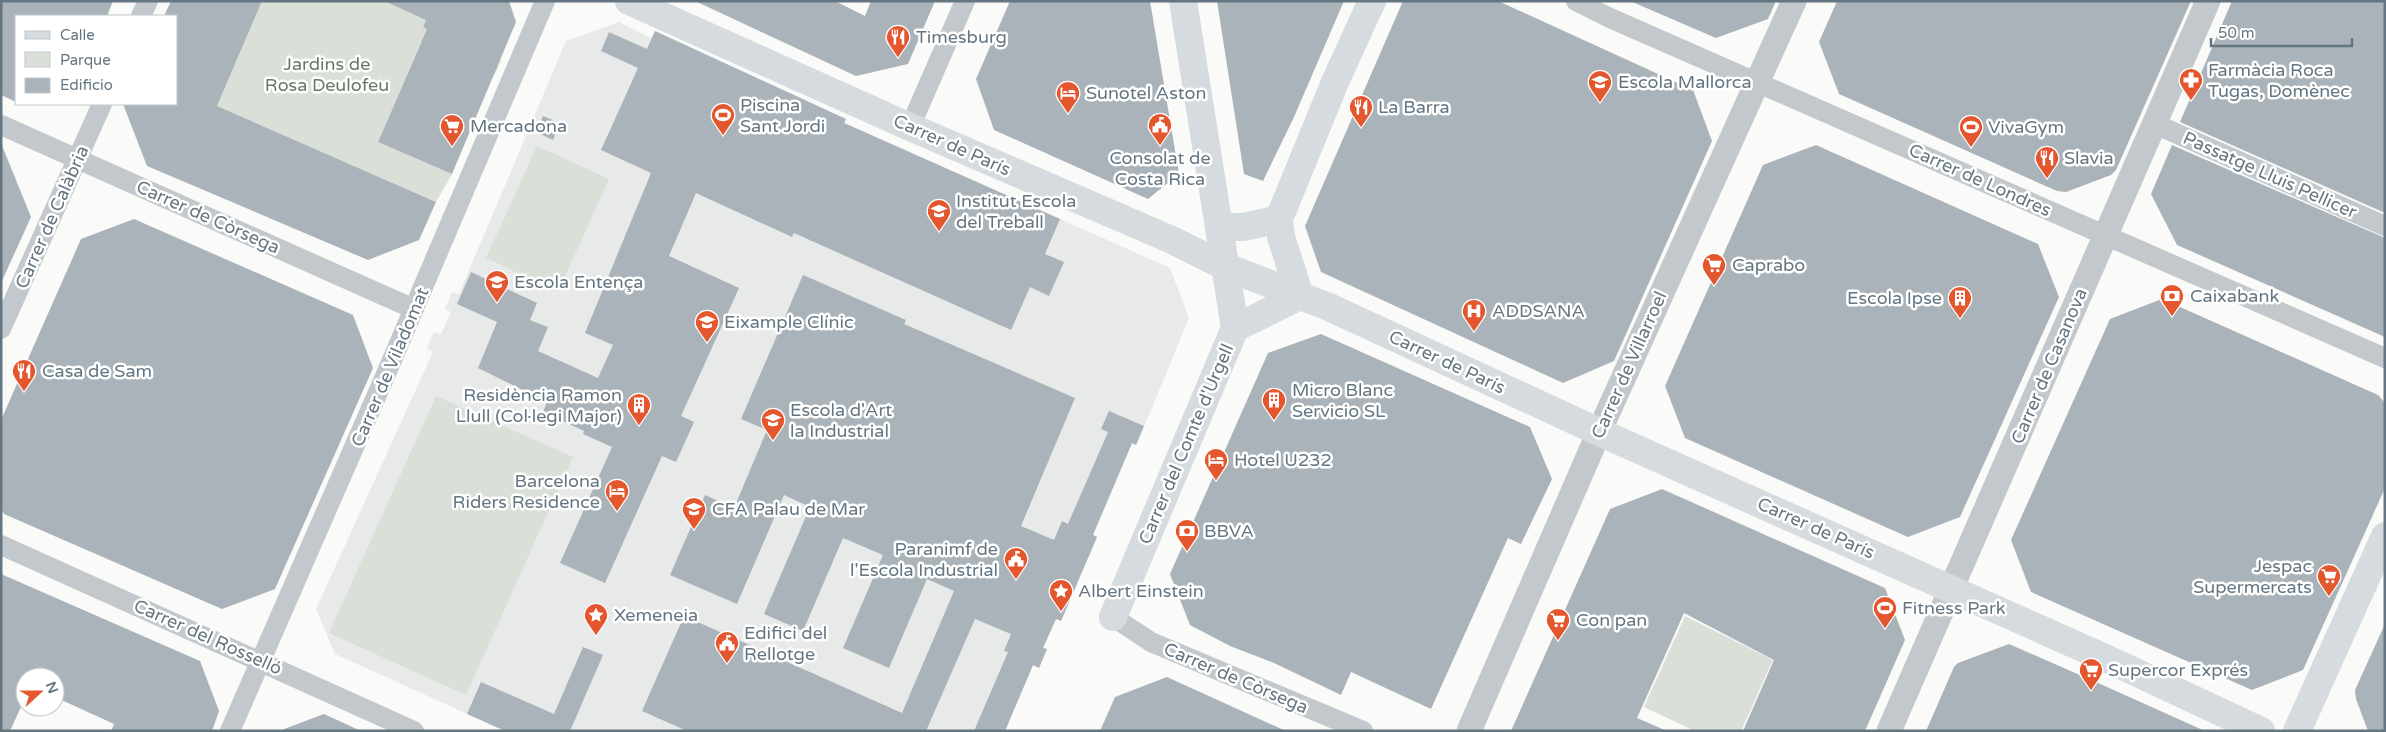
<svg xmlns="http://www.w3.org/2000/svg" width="2386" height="732" font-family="'Varela Round',sans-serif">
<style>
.built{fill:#e8e9e9}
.green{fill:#dadfd7}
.building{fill:#aab3b9}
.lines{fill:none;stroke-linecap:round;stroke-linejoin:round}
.minor{stroke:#c3c8cc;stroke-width:20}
.tertiary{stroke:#c3c8cc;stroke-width:25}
.secondary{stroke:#d6dbdf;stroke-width:28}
.primary{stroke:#d6dbdf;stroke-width:28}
.labels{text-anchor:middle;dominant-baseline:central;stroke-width:5;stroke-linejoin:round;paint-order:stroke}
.poi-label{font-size:18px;fill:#657683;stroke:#fff;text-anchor:start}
.park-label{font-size:18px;fill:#687a64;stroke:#fff}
.street-label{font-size:18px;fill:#657683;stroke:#fff}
</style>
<rect width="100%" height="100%" fill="#fafaf8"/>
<polygon class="built" points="619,22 651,38 655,31 846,119 845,123 1170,268 1189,318 1144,427 1136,445 1132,444 1093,534 1097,537 1089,557 1085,554 1073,583 1077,585 1061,621 1056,619 1043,647 1047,649 1039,668 1033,666 1005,731 505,731 335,654 316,609 433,352 427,348 434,332 441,334 451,312 445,309 452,292 459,294 566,41"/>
<g class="green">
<polygon points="262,1 384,1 402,9 406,2 434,1 423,27 501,60 495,74 421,42 378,142 452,174 436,202 217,106"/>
<polygon points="537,146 609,179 558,292 486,258"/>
<polygon points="436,396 573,457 466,695 329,633"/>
<polygon points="1685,616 1773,660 1741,731 1695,731 1644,707"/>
</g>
<g class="building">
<polygon points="1,1 113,1 107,16 16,16 16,102 1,95"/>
<polygon points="171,1 262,1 217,106 436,202 419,240 368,260 147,166 123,104 176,104 176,16 164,16"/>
<polygon points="384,1 509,1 516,22 452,174 378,142 427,29 423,27 426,20"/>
<polygon points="695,1 835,1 865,16 871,1 935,1 908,64 856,76"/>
<polygon points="1010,1 1150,1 1179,174 1148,199 994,130 976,79"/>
<polygon points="1217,1 1344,1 1294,117 1263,181 1244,174"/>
<polygon points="1403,1 1498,1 1693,90 1712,141 1614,361 1563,383 1321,272 1305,226"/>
<polygon points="1630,1 1776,1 1768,19 1716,38"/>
<polygon points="1837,1 2191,1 2116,170 2111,175 2066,192 2057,191 1839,94 1819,42"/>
<polygon points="2232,1 2385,1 2385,213 2180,122"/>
<polygon points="655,31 846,119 844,123 1060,219 1045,254 1064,262 1049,296 1030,287 1011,330 794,233 792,237 696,193 669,256 739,288 681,416 694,422 676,462 662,456 605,583 560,563 612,447 583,434 584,431 543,412 547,402 478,368 497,322 457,304 471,272 537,303 530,320 548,327 538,351 598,378 613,345 585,333 651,173 601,150 638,68 601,51 609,32 647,49"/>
<polygon points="543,116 560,123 553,140 536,132"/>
<polygon points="1,143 31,217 1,283"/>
<polygon points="1816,145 2038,244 2059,297 1960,517 1908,537 1685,438 1665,386 1763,165"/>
<polygon points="2172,145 2385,238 2385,337 2177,245 2151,194"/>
<polygon points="134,219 353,315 373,368 275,589 222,609 4,514 1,508 1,420 81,239"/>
<polygon points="803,275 906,320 904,324 1075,398 1021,526 1054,540 1062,521 1068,524 1108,432 1101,429 1109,411 1144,426 1136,445 1132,443 1093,535 1097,537 1061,621 1056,619 1043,648 1047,649 1039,668 1033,665 1005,731 974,731 1008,652 1004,651 1011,634 975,619 926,731 687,731 642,711 684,616 902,713 954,591 927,579 889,668 843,648 883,555 843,538 803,631 764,614 810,507 784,495 737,604 670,575 705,495 734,508 767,430 741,419"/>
<polygon points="2162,299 2378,395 2385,403 2385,488 2303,670 2252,690 2031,592 2011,540 2110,319"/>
<polygon points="1321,334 1530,427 1552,479 1521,544 1508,538 1431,709 1351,672 1341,695 1274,663 1230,646 1190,625 1170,574 1268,353"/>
<polygon points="1662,489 1885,588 1905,640 1865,731 1743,731 1774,660 1684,613 1637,718 1667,731 1511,731 1610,509"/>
<polygon points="1,574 200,661 219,711 212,731 111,731 114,724 55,697 55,677 25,677 25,698 10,731 1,731"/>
<polygon points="2385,624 2385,731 2368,731 2356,699 2355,690"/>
<polygon points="2009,644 2107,687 2205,731 1926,731 1954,667 1958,663"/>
<polygon points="583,647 603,655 570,731 505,731 467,714 481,682 554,714"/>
<polygon points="1167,677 1286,731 1100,731 1115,697"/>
<polygon points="324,714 361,731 285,731 284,729"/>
</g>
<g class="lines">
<g class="minor">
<polyline points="1576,1 1610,18 2385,358"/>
<polyline points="141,16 148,1"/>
<polyline points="2155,124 2385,226"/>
<polyline points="1,125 414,309"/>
<polyline points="910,127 965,1"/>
<polyline points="1,329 102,104"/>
<polyline points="1,545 414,731"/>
<polyline points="1113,617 1151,642 1363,731"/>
<polyline points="230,731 386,374 545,1"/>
</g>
<g class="tertiary">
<polyline points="1469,731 1599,432 1794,1"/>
<polyline points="1889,731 2208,1"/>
</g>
<g class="secondary">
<polyline points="629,1 910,127 1172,240 1224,266 1329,307 1599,432 2114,662 2261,731"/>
<polyline points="1219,227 1243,227 1279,219"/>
<polyline points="1300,296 1281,237 1279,219 1335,82 1372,1"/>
<polyline points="1235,328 1300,296"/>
<polyline points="2297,731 2385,536"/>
</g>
<polyline class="primary" points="1113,617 1235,328 1183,1"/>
</g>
<defs>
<g id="restaurant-pin" transform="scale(1.25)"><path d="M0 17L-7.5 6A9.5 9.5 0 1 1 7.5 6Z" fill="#e4572e" stroke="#fff"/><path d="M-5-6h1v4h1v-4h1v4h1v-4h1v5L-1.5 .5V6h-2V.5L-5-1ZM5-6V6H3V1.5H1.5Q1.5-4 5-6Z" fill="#fff"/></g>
<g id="pharmacy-pin" transform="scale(1.25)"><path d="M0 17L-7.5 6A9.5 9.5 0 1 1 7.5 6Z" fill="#e4572e" stroke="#fff"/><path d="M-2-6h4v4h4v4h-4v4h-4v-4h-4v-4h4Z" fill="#fff"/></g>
<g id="school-pin" transform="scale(1.25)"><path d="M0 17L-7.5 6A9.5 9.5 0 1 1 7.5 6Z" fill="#e4572e" stroke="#fff"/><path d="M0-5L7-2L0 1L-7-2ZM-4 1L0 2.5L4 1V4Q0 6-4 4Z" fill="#fff"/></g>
<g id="hotel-pin" transform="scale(1.25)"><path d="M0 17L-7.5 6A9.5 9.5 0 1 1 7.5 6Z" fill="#e4572e" stroke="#fff"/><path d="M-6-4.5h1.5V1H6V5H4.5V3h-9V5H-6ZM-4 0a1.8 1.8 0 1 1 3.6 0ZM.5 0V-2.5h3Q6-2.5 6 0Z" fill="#fff"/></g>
<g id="stadium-pin" transform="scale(1.25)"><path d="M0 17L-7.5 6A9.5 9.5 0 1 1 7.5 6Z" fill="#e4572e" stroke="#fff"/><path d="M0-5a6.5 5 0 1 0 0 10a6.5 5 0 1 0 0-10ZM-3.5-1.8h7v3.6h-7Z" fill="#fff"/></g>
<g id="civic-pin" transform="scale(1.25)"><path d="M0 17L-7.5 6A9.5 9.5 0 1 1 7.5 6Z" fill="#e4572e" stroke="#fff"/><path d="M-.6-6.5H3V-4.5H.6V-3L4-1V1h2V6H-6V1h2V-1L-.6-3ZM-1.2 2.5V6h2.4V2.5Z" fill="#fff"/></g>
<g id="supermarket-pin" transform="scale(1.25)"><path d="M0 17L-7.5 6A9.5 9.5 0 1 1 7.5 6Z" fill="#e4572e" stroke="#fff"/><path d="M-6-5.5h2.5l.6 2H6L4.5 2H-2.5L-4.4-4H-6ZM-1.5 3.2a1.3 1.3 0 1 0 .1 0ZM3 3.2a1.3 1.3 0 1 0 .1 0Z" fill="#fff"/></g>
<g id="bank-pin" transform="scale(1.25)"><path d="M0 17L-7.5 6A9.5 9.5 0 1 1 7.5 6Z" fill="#e4572e" stroke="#fff"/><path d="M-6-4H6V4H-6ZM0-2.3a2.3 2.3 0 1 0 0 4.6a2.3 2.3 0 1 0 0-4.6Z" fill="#fff"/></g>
<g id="building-pin" transform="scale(1.25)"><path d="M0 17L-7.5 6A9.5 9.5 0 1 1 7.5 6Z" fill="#e4572e" stroke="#fff"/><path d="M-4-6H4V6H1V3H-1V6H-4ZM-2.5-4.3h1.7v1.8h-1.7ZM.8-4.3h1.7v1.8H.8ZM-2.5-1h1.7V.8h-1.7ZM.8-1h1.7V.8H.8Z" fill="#fff"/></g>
<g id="hospital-pin" transform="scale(1.25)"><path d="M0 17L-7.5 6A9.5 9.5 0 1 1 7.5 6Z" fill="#e4572e" stroke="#fff"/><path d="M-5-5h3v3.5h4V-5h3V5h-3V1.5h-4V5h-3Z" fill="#fff"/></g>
<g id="university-pin" transform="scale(1.25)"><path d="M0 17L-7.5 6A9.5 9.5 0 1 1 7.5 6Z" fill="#e4572e" stroke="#fff"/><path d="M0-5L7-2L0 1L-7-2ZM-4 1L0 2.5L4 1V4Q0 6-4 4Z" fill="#fff"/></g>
<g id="sight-pin" transform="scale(1.25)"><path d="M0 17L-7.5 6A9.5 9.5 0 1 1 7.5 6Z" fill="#e4572e" stroke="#fff"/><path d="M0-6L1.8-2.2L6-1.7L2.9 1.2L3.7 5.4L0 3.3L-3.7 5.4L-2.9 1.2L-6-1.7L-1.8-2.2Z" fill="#fff"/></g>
</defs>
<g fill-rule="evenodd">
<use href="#restaurant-pin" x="898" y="37"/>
<use href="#pharmacy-pin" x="2191" y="80"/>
<use href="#school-pin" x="1600" y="82"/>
<use href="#hotel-pin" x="1068" y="93"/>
<use href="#restaurant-pin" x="1361" y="107"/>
<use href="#stadium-pin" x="723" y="115"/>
<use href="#civic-pin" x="1160" y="125"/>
<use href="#supermarket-pin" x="452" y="126"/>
<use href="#stadium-pin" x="1971" y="127"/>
<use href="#restaurant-pin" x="2047" y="158"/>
<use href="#school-pin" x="939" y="211"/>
<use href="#supermarket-pin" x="1714" y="265"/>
<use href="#school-pin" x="497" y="282"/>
<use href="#bank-pin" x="2172" y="296"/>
<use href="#building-pin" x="1960" y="298"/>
<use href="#hospital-pin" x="1474" y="311"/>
<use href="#university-pin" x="707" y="322"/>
<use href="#restaurant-pin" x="24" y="371"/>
<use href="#building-pin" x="1274" y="400"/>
<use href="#building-pin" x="639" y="405"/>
<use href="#school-pin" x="773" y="420"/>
<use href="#hotel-pin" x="1216" y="460"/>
<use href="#hotel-pin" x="617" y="491"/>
<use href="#school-pin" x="694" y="509"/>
<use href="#bank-pin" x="1187" y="531"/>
<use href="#civic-pin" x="1016" y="559"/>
<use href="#supermarket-pin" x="2329" y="576"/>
<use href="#sight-pin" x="1061" y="591"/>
<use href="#stadium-pin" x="1885" y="608"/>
<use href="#sight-pin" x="596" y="615"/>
<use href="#supermarket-pin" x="1558" y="620"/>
<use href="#civic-pin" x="727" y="643"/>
<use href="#supermarket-pin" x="2091" y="670"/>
</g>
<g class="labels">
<g class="poi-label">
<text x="916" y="37">Timesburg</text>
<text x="2208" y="70">Farmàcia Roca<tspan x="2208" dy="21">Tugas, Domènec</tspan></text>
<text x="1618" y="82">Escola Mallorca</text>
<text x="1086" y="93">Sunotel Aston</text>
<text x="740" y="105">Piscina<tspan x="740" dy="21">Sant Jordi</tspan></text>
<text x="1378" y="107">La Barra</text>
<text x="470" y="126">Mercadona</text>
<text x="1988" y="127">VivaGym</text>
<text x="1160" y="158" text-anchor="middle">Consolat de<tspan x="1160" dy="21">Costa Rica</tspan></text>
<text x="2064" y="158">Slavia</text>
<text x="956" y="201">Institut Escola<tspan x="956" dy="21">del Treball</tspan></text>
<text x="1732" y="265">Caprabo</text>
<text x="514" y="282">Escola Entença</text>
<text x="2190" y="296">Caixabank</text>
<text x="1942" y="298" text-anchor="end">Escola Ipse</text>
<text x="1492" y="311">ADDSANA</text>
<text x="724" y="322">Eixample Clínic</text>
<text x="42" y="371">Casa de Sam</text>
<text x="1292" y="390">Micro Blanc<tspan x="1292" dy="21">Servicio SL</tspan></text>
<text x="622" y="395" text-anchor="end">Residència Ramon<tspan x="622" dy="21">Llull (Col·legi Major)</tspan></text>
<text x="790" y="410">Escola d'Art<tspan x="790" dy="21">la Industrial</tspan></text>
<text x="1234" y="460">Hotel U232</text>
<text x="600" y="481" text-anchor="end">Barcelona<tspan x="600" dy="21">Riders Residence</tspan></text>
<text x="712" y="509">CFA Palau de Mar</text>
<text x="1204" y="531">BBVA</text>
<text x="998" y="549" text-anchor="end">Paranimf de<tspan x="998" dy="21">l'Escola Industrial</tspan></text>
<text x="2312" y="566" text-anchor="end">Jespac<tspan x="2312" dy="21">Supermercats</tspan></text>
<text x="1078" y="591">Albert Einstein</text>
<text x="1902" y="608">Fitness Park</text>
<text x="614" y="615">Xemeneia</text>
<text x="1576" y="620">Con pan</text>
<text x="744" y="633">Edifici del<tspan x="744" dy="21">Rellotge</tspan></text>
<text x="2108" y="670">Supercor Exprés</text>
</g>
<g class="park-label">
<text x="327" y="64">Jardins de<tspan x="327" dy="21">Rosa Deulofeu</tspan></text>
</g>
<g class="street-label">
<text transform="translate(952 145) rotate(24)">Carrer de París</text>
<text transform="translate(2270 175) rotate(24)">Passatge Lluis Pellicer</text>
<text transform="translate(1980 180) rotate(24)">Carrer de Londres</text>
<text transform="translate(52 217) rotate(-66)">Carrer de Calàbria</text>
<text transform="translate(208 217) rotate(24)">Carrer de Còrsega</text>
<text transform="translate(1447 362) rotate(25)">Carrer de París</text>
<text transform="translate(1629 365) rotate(-66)">Carrer de Villarroel</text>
<text transform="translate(2049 366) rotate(-67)">Carrer de Casanova</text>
<text transform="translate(390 367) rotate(-67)">Carrer de Viladomat</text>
<text transform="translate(1186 444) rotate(-67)">Carrer del Comte d'Urgell</text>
<text transform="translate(1816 528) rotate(24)">Carrer de París</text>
<text transform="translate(208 637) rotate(24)">Carrer del Rosselló</text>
<text transform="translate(1236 678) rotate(23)">Carrer de Còrsega</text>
</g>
</g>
<rect width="2386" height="732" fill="none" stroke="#657683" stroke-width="5"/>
<rect x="15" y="15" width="162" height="90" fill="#ffffff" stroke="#c1c8cd"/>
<rect x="25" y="31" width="25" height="8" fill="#d6dbdf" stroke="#c1c8cd"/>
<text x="60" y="40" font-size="15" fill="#657683">Calle</text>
<rect x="25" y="52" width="25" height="15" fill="#dadfd7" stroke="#c1c8cd"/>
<text x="60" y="65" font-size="15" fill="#657683">Parque</text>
<rect x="25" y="78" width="25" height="15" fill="#aab3b9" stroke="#c1c8cd"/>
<text x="60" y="90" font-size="15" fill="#657683">Edificio</text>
<g transform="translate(40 692) rotate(69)"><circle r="24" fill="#ffffff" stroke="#c1c8cd"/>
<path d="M0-4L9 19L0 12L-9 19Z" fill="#e4572e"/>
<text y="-8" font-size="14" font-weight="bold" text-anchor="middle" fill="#657683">N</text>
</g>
<path d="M2211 38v8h141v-8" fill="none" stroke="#657683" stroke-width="2.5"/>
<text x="2218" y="38" font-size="15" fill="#657683" stroke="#ffffff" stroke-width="4" paint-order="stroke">50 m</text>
</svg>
